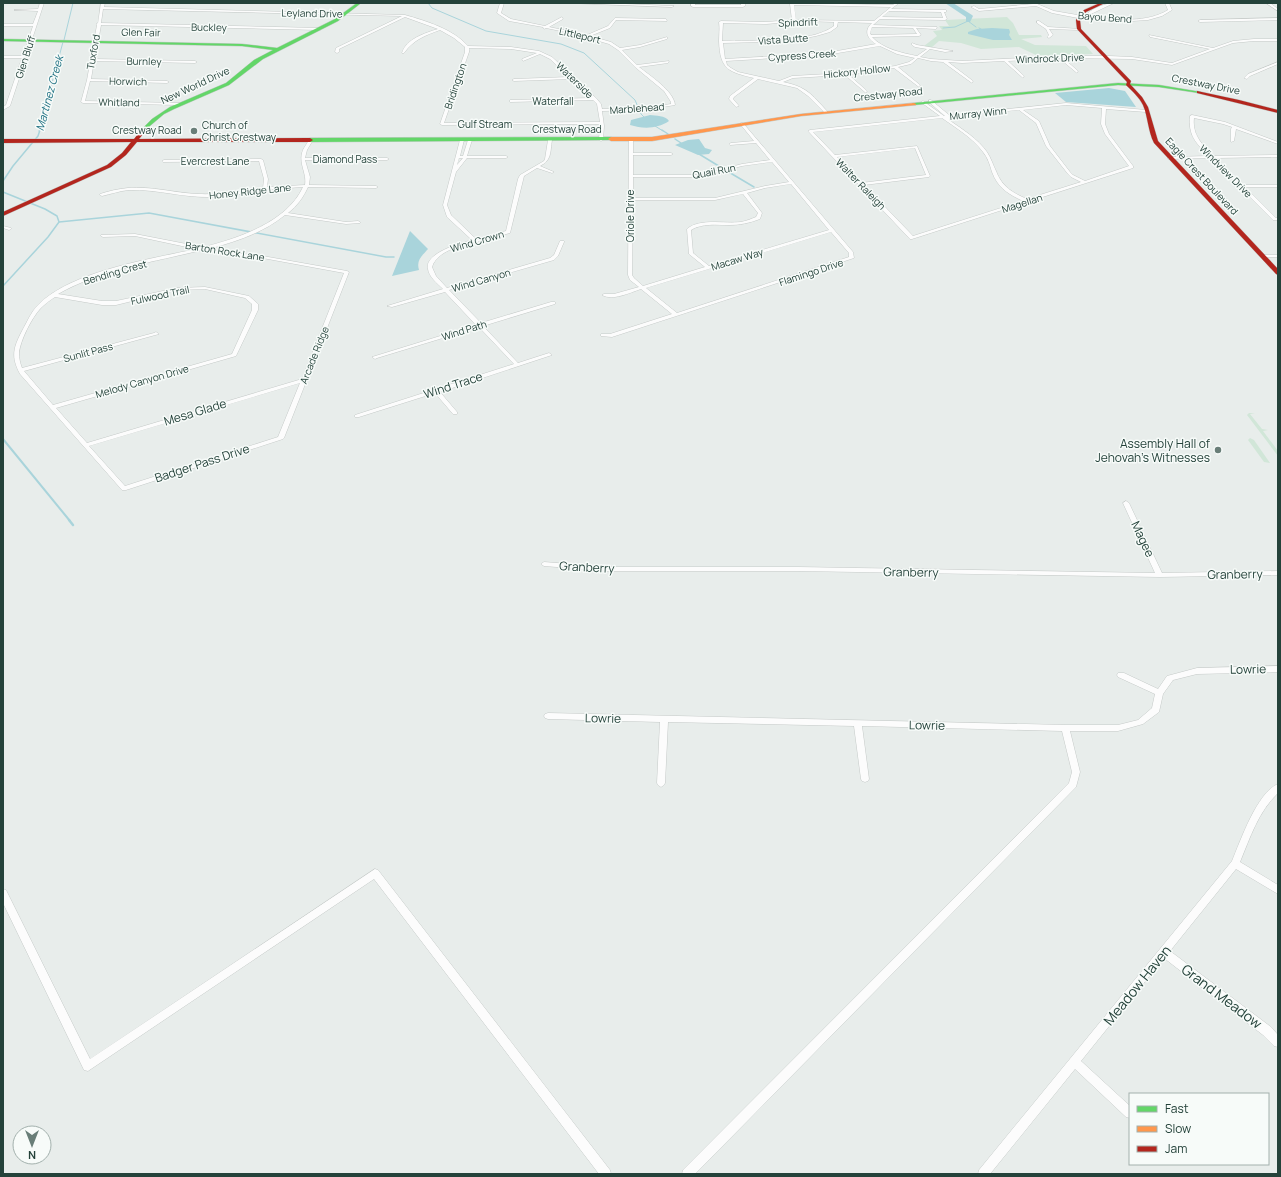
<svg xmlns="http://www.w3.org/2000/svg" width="1281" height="1177" font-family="Manrope,sans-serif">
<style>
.green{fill:#d1e6d8}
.water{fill:#a9d4db}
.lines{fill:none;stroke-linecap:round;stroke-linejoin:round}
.stream-far3{stroke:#a9d4db;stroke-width:1}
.stream-far2{stroke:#a9d4db;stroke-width:1.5}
.stream-far1{stroke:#a9d4db;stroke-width:2}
.stream{stroke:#a9d4db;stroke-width:2.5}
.river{fill:#a9d4db;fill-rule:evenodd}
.street-casing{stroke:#c5cac8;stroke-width:1}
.fast-casing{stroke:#c3cbc8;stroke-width:1}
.slow-casing{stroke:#c3cbc8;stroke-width:1}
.jam-casing{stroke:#c3cbc8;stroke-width:1}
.street{fill:#fcfcfc;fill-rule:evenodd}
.fast{fill:#63d668;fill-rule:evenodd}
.slow{fill:#ff974d;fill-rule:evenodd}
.jam{fill:#b3261e;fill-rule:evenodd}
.poi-dot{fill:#697e78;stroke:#f7fbf9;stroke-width:1.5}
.labels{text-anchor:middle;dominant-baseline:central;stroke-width:3;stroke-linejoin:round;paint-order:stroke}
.far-street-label{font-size:10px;fill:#24423a;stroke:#f7fbf9}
.far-poi-label{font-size:10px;fill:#24423a;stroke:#f7fbf9;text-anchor:start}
.far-water-label{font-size:11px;font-style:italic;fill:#1c6f80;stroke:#f7fbf9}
.street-label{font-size:12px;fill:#24423a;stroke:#f7fbf9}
.poi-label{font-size:12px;fill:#24423a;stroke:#f7fbf9;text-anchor:end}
.near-street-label{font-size:14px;fill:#24423a;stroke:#f7fbf9}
</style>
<rect width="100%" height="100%" fill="#e8edeb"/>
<g class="green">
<polygon points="1007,17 1013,23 1019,35 1041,35 1042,37 1021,39 1035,45 1086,46 1093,54 1038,56 1019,47 981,49 961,43 939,41 931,48 924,46 937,36 933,31 942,30 939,26 949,26 945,20"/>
<polygon points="1249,413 1255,413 1250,414 1262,429 1268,430 1263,431 1278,451 1278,456 1247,415"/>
<polygon points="1250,438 1254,440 1270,463 1264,462 1248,440"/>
</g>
<g class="water">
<polygon points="992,28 1009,29 1010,32 1009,35 1012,40 993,40 968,34 968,32 977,29"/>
<polygon points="1109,88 1125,91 1136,107 1066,102 1055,93"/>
<path d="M650 115C656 116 665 115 669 121 657 129 643 129 630 125L631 120Z"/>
<polygon points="699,139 705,148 712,150 709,154 698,155 675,145 688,140"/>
<path d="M410 231 428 249C422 256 416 260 419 270L392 276Z"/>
</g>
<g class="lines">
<g class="stream-far3">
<polyline points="428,3 432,8 486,31 561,44 584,53 635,100 641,114 645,118"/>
<polyline points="943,28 955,27 968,21 976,27"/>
<polyline points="979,28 981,29"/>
<polyline points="64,40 73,3"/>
<polyline points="655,126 663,131"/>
<polyline points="39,131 63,42"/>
</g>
<g class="stream-far2">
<polyline points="662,130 668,134"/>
<polyline points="675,139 681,143"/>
<polyline points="699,154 722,168"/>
<polyline points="727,171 754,187"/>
<polyline points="3,181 13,166 38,136 40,130"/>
<polyline points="3,192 45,209 57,216 59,222 48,237 3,286"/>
<polyline points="59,222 149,213 386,257 394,257"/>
</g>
<polyline class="stream-far1" points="3,439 70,521"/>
<polyline class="stream" points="69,520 73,525"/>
<polygon class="river" points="945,3 953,3 972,15 973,16 970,22 966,22 966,17"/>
<g class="street-casing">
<g id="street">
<polygon points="40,3 44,3 10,106 3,110 3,107 6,105 22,58 3,58 3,56 23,56 33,26 3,26 3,24 33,24 38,11 14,10 38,9"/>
<path d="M101 3H105L104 7 405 15C426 21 453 29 468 46L511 47 539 51 552 57 596 98 601 104 602 109 645 108 671 104V102L664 91 635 67 618 50 609 44 575 34 546 28 544 29 543 27 509 21 497 13 500 3H504L501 13 511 19 545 26 562 17 563 19 549 27 587 35 608 26 615 18 666 19 667 21 616 20 610 28 590 36 611 42 620 48 640 45 667 37V39L640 47 622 50 637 65 669 61 668 63 639 67C649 75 674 91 675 105L645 110 602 111 604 126 603 140 601 141 599 140 600 124 442 125 440 124 465 52V47L454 38 440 30C426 35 413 40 404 53H402C406 39 425 33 438 29L405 17 339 49V52L337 53 335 52 336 48 402 16 103 9 101 23 320 28 322 29 320 30 101 25 95 59 195 61 197 62 195 63 94 61 91 79 167 81 169 82 167 83 90 81 85 101 179 103 181 104 179 105 83 103 81 102 87 80 97 25 96 24 98 23ZM469 48 511 49 537 53 522 59 523 61 540 54 550 59 569 77 514 79 512 80 514 81 571 79 591 98 511 100H510V102L593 100 597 104 600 122 444 123 469 52Z"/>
<polygon points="568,3 601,3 674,6 672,7"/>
<polygon points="691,3 695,3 695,5 741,5 741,3 745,3 745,6 743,7 693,7 691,6"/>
<path d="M792 3 893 5 895 3H899L891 9 946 10V12H944L947 19 945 20 880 19 873 25 937 27 936 29 916 28 921 35 919 36 872 37C883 49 902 53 917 56L927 49 915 47 912 45V43L917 45 953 51 945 52 930 49 920 57 931 59 962 61 1060 56H1109L1132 57 1172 63 1210 49 1150 37 1149 35 1213 48 1233 41 1254 39H1278V41H1254L1233 43 1172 65 1132 59 1063 58 1078 71 1077 73 1059 58 1008 61 1024 76 1023 78 1004 61 962 63 948 62 973 81 972 83 943 62 931 61 918 58 911 64 898 67 920 85 919 87 894 68 849 75 867 91 866 93 845 75 793 78 783 82C807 87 811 94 827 111V113H825L808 96 797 88 758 79 734 97 733 99 739 106 736 107 729 99 730 96 754 78C729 72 720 70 719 41 719 35 720 29 719 22L721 21 766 22 792 20 790 4ZM794 5 891 7 874 21 796 20ZM889 11 941 12 943 18 882 17ZM803 21 834 22V26C810 44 753 40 722 41L723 23 766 24ZM838 22 872 23C863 31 868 39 876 44L826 53 725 59 723 43 764 42 800 39 816 36 830 32 837 27ZM872 27 913 28 917 34 871 35 870 33ZM880 46 897 54 915 58 909 62 895 66 846 73 792 76 779 81 738 72 731 68 727 65 726 61 826 55Z"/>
<path d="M1031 3H1035L1054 11 1089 17 1087 14C1093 8 1106 3 1114 3L1091 14 1092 17C1117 20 1147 23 1168 10L1165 3H1169L1172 10 1162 16 1148 20 1132 21H1114L1078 18 1052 13 1036 6 979 11 971 7 974 6 979 9 1033 4Z"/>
<polygon points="1266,3 1270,3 1278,9 1278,11"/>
<polygon points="1278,18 1278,20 1200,22 1198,21 1200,20"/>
<polygon points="1037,21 1039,21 1048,27 1081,29 1079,30 1049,29 1053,35 1049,38 1047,37 1049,35 1046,29 1037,23"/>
<polygon points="1278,62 1278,64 1250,76 1247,79 1244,78 1248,74"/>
<path d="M929 100H931L949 115 1066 103 1146 110 1148 111 1146 112 1106 109 1105 124 1109 134 1133 166V168L912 239H910L808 131 810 130 940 116 922 103 921 102 923 101 944 116H945L929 102ZM1066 105 1102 108 1101 124 1105 134 1129 166 1085 181 1073 175 1070 172 1050 146 1039 121 1023 110ZM1019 110 1036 123 1046 146 1068 174 1071 177 1081 182 1027 199C1013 193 1002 187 996 171 993 165 991 158 987 152 978 139 962 129 949 120L950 117ZM942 118C956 128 973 138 983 152 988 158 990 165 992 172 998 188 1008 194 1023 201L913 236 864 185 929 177 930 176 917 146 835 155 813 132ZM915 148 926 175 861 183 837 157Z"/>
<path d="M1192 115 1225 122 1278 142V144L1236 129 1234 141 1231 142V129L1232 127 1223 124 1194 118C1192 135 1202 144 1213 156L1278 155V157L1216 158 1243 185H1278V187H1245L1276 218H1278V220H1273L1211 158 1168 159V157H1169L1209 156C1196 143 1188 136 1190 116Z"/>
<path d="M741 123H743L853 252 854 258 612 337 601 336V334H610L672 314 641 289C629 293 613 301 602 295L604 294H614L639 287 630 280 628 275 629 140 631 139 633 140V153H671L673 154 671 155H633V175H700L742 164 770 160 756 143 730 145 729 144 731 143 754 141 741 125ZM772 162 789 182 765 186 715 198H633V177H700L742 166ZM791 184 829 230 709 266 693 253 691 230C702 223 717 225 729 225 740 225 749 223 760 219L762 213 747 193 765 188ZM743 194 758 213 756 217C751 219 746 221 741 222 724 224 700 218 687 229L689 254 705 267 643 286 634 278 632 275 633 200H715ZM831 232 849 253V257L677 313 646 288Z"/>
<path d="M310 139 313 140 307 150 305 158H387L389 159 387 160H305L310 177 309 185 376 186 378 187 376 188 308 187C303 198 297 206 288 213L346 222 358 221 360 222V223L346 224 285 215C263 233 235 242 208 249L228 253 257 255 347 271 349 272 284 438 283 439 126 490H122L20 374C11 357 13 348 22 331 27 322 31 312 38 305 71 271 151 259 196 249L135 236 103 237 101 236V235L135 234 202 247H204C239 238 287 222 303 187 288 188 273 189 257 191 242 194 227 197 212 197 184 198 157 189 129 190 119 191 111 194 102 196L100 195V194C109 191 118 189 128 188 151 186 175 193 198 194 220 195 241 191 263 188L264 179 259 161 163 162 162 161 164 160 261 159 263 160 268 179 267 187 305 185C307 174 299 164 302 153 303 148 307 144 310 139ZM202 250 228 255 257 257 344 273 302 379 87 443 56 408 236 356 258 310V304L249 296 205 287 177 288 116 301H102L58 294C102 269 154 262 202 250ZM205 289 245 298 252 304V310L232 354 53 405 24 371 159 334 156 332 154 333 22 368C20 363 19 358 19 353 20 341 32 317 41 308 45 304 50 300 55 297L102 305H116L177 290ZM300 383 278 437 125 486 89 446Z"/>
<path d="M462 139 464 140 460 156H463L468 140 470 139 472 140 467 156H506L508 157 506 158H467L456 172 447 205 451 215 476 239 506 231 518 179 520 175 544 161 545 159 548 140 550 139 552 140C550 152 552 160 540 166L554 172 552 173 537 168 524 176 510 233 479 241 478 242H474C460 246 437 251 432 267L436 276 447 288 550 258 554 255 560 241H564V242L558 256 554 260 449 290 481 323 551 302H555V304L483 326 518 363 549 353 552 355 440 392 457 412V414H453L435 393 359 417H355V415L514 364 479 327 377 358 375 359 372 357 476 325 445 292 392 307 387 306 443 289C437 283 429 277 428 269 424 253 461 243 472 240L447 217 443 205 460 140ZM459 158H463L457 165Z"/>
<polygon points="3,226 11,228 11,229 9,230 3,228"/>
<polygon points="1260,255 1278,255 1278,257 1262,257 1260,256"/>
<polygon points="1126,501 1129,503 1162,573 1278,571 1278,575 1160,577 798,571 608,571 544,566 541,564 544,562 608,567 798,567 1155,573 1123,503"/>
<polygon points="1278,666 1278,672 1197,674 1173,680 1163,694 1159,712 1143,724 1118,731 1070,731 1080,772 1076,787 695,1174 682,1174 683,1170 1069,783 1072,772 1062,731 862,726 869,779 868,781 865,782 862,781 861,779 854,726 668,722 665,783 664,785 661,787 658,785 657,783 660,722 548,719 545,718 544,716 545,714 548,713 1065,725 1118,725 1138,720 1152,708 1155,694 1118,677 1117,675 1118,673 1124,673 1158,689 1167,676 1197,668"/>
<path d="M1278 784V793C1258 812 1250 838 1240 862L1278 885V894L1236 869 1170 951 1271 1027 1278 1035V1047L1274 1046 1263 1035 1164 958 1081 1061 1130 1106V1118L1126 1117 1075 1069 990 1174H978L979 1170 1232 861C1240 842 1257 792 1278 784Z"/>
<polygon points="375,869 378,870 610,1170 611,1174 599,1174 374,879 88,1071 84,1070 3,903 3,889 6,890 90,1059"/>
</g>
</g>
<g class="fast-casing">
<g id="fast">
<polygon points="357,3 361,3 338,21 263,59 229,85 174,109 164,114 145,130 143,129 143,128 152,119 170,107 226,83 254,60 273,50 242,46 3,41 3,39 242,44 277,48 335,19"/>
<polygon points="1118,83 1159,85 1201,92 1199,93 1159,87 1118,85 914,105 912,104 914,103"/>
<polygon points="611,137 613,138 613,140 310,142 307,140 310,138"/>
</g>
</g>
<g class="slow-casing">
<polygon id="slow" points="914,103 916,104 916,105 801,116 652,141 611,141 608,139 611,137 652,137 801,114"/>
</g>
<g class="jam-casing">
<g id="jam">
<path d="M1100 3H1105L1086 12 1080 20 1081 29 1131 81 1130 84 1142 97 1148 107 1158 141 1278 269V275L1276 274 1154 143C1148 131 1148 117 1143 105 1139 97 1132 91 1126 85L1127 82 1077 29 1076 20 1084 10Z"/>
<polygon points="1197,91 1239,100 1278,110 1278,113 1197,93"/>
<polygon points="143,128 147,129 139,139 310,138 313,140 310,142 137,142 126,155 111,167 3,216 3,212 107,165 122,153 131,142 3,143 3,139 134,139"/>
</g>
</g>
<use href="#street" class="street"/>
<use href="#fast" class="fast"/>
<use href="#slow" class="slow"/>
<use href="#jam" class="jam"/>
</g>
<g class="poi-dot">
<circle cx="194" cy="131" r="4"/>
<circle cx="1218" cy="450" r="4"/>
</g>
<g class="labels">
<g class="far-street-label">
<text transform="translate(312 13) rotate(1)">Leyland Drive</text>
<text transform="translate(1105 17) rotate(4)">Bayou Bend</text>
<text transform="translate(798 22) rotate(-2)">Spindrift</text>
<text transform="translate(209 27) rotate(1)">Buckley</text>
<text transform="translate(141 32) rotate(1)">Glen Fair</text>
<text transform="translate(580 35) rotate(13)">Littleport</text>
<text transform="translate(783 39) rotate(-4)">Vista Butte</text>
<text transform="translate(93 52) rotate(-80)">Tuxford</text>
<text transform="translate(802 55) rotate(-4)">Cypress Creek</text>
<text transform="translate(25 57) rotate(-72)">Glen Bluff</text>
<text transform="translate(1050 58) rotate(-2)">Windrock Drive</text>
<text transform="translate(144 61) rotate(1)">Burnley</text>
<text transform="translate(857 71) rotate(-6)">Hickory Hollow</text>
<text transform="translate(575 80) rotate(44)">Waterside</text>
<text transform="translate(128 81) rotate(1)">Horwich</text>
<text transform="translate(1206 84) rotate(11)">Crestway Drive</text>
<text transform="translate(195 85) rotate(-25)">New World Drive</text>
<text transform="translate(455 86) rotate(-71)">Bridington</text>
<text transform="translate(888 94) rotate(-6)">Crestway Road</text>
<text x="553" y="101">Waterfall</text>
<text transform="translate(119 102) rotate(1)">Whitland</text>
<text transform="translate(637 108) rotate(-4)">Marblehead</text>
<text transform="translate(978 113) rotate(-6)">Murray Winn</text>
<text x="485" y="124">Gulf Stream</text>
<text x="567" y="129">Crestway Road</text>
<text x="147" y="130">Crestway Road</text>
<text x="345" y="159">Diamond Pass</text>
<text x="215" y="161">Evercrest Lane</text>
<text transform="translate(714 171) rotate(-11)">Quail Run</text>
<text transform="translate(1226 171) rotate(45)">Windview Drive</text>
<text transform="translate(1202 176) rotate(47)">Eagle Crest Boulevard</text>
<text transform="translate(861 184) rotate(46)">Walter Raleigh</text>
<text transform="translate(250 191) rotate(-6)">Honey Ridge Lane</text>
<text transform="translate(1022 203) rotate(-18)">Magellan</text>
<text transform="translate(630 216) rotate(-90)">Oriole Drive</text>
<text transform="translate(477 241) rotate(-16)">Wind Crown</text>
<text transform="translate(225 251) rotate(9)">Barton Rock Lane</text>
<text transform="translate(737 259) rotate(-17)">Macaw Way</text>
<text transform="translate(115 272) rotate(-16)">Bending Crest</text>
<text transform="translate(811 272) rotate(-18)">Flamingo Drive</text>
<text transform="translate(481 280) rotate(-16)">Wind Canyon</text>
<text transform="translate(160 295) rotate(-12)">Fulwood Trail</text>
<text transform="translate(464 330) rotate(-17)">Wind Path</text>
<text transform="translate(88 352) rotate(-15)">Sunlit Pass</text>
<text transform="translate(314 355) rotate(-68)">Arcade Ridge</text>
<text transform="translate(142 381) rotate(-16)">Melody Canyon Drive</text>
</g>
<g class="far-poi-label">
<text x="202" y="125">Church of<tspan x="202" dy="12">Christ Crestway</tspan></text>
</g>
<g class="far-water-label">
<text transform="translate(49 93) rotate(-75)">Martinez Creek</text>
</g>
<g class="street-label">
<text transform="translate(453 385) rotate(-18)">Wind Trace</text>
<text transform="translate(195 412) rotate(-17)">Mesa Glade</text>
<text transform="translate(202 463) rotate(-18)">Badger Pass Drive</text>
<text transform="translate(1143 539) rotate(65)">Magee</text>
<text transform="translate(587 567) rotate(3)">Granberry</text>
<text transform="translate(911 572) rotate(1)">Granberry</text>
<text transform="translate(1235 574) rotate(-1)">Granberry</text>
<text transform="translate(1248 669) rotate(-1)">Lowrie</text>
<text transform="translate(603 718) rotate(1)">Lowrie</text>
<text transform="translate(927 725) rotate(1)">Lowrie</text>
</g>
<g class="poi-label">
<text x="1210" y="443">Assembly Hall of<tspan x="1210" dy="14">Jehovah's Witnesses</tspan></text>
</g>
<g class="near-street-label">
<text transform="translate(1137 985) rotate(-51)">Meadow Haven</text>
<text transform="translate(1222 996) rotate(37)">Grand Meadow</text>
</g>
</g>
<rect width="1281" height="1177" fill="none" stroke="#24423a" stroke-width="8"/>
<rect x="1129" y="1093" width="140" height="72" fill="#f7fbf9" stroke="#a3b1ad"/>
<rect x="1137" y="1106" width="20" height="6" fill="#63d668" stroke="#a3b1ad"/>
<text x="1165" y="1113" font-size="12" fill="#24423a">Fast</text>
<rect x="1137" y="1126" width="20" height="6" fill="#ff974d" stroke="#a3b1ad"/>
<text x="1165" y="1133" font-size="12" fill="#24423a">Slow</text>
<rect x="1137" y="1146" width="20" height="6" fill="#b3261e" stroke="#a3b1ad"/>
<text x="1165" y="1153" font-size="12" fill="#24423a">Jam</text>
<g transform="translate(32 1145) rotate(180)"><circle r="19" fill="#f7fbf9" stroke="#a3b1ad"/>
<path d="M0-3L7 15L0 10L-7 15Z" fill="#697e78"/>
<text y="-6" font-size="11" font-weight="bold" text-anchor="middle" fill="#24423a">N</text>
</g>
</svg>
